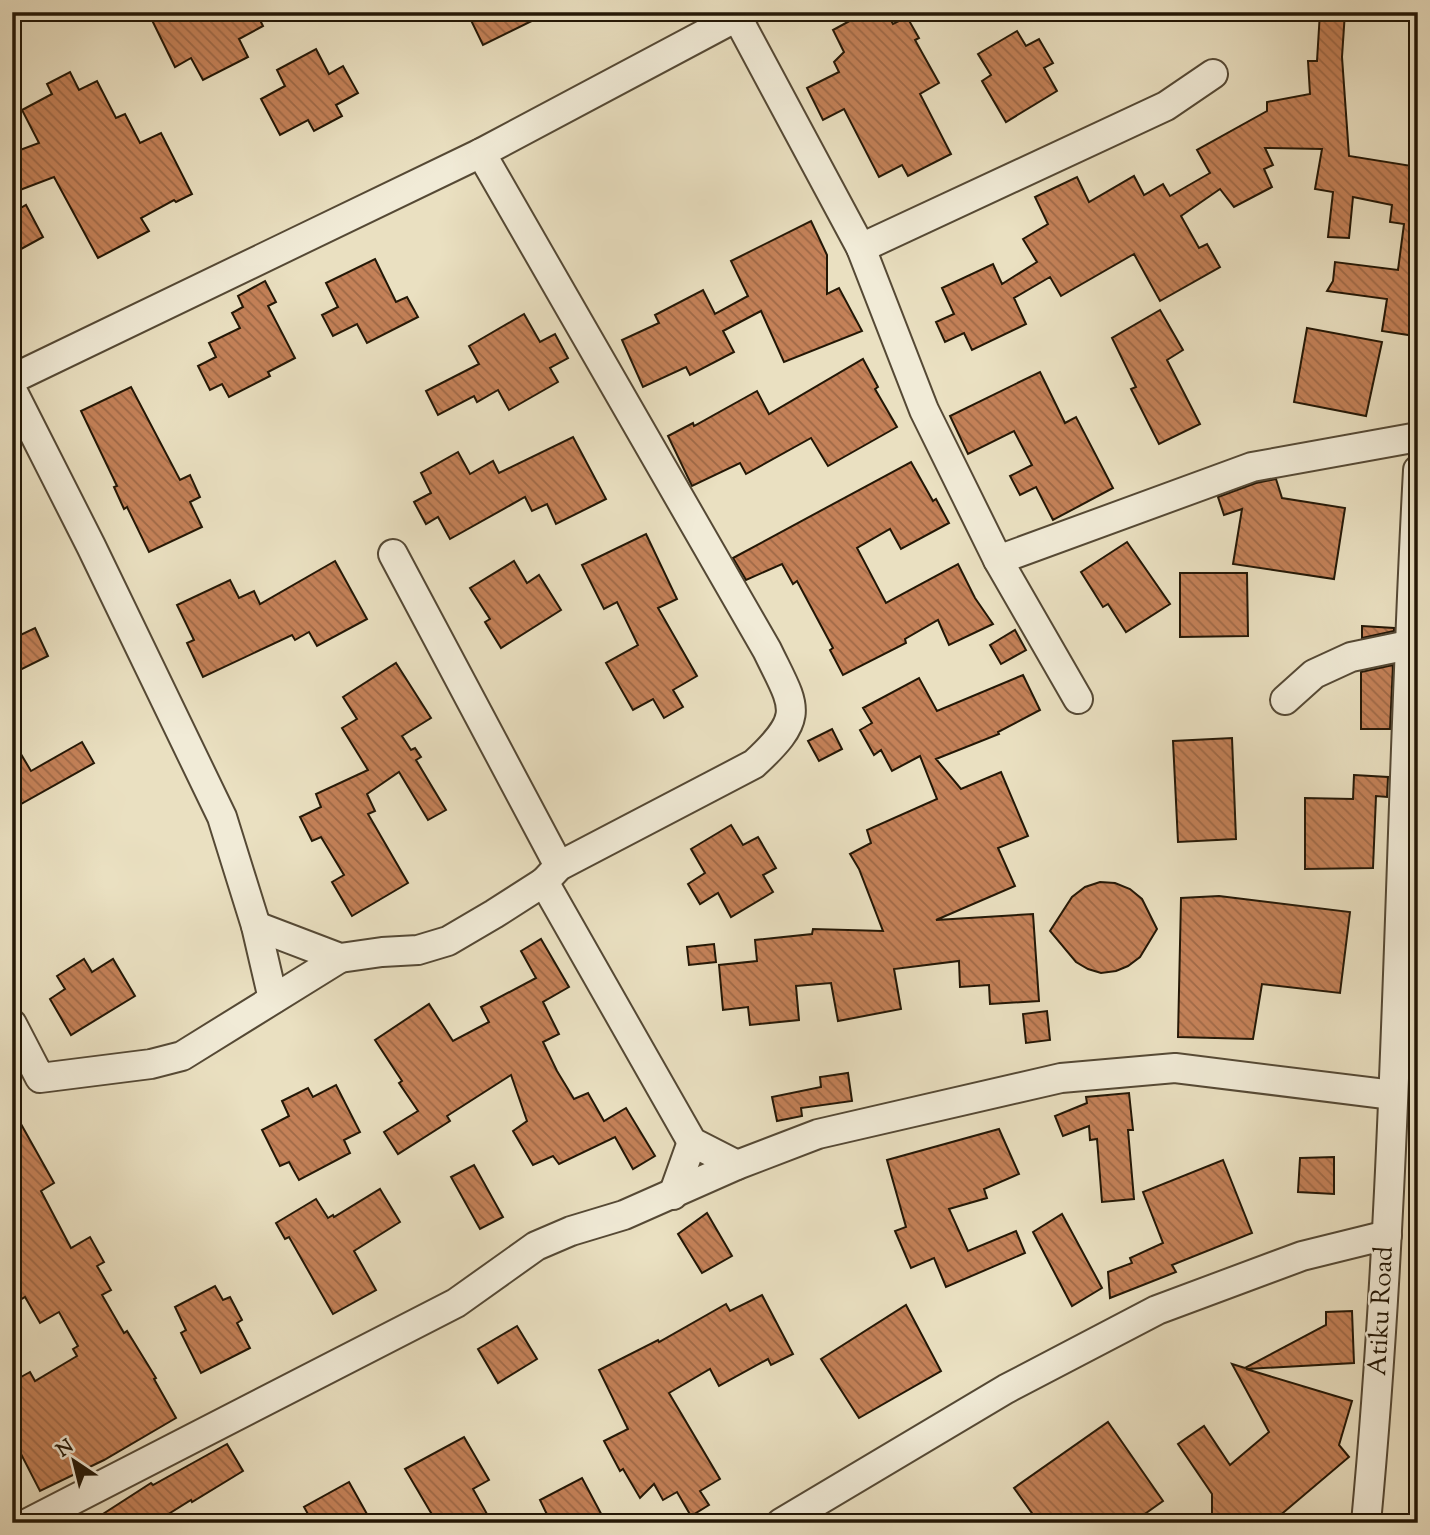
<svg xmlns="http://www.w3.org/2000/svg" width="1430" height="1535" font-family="'Sorts Mill Goudy',serif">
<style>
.building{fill:url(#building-back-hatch);stroke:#231706;stroke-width:2}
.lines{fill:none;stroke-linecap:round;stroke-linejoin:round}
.minor-casing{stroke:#554935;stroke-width:32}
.minor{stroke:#f1ebd7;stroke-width:28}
.labels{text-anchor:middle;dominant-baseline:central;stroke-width:5;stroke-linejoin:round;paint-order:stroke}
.street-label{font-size:26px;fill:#231706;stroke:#f1ebd7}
</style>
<defs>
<pattern id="building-back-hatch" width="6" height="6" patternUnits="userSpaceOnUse" patternTransform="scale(1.75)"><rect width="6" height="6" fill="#c48158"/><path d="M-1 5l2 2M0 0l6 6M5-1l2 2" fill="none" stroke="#9f6947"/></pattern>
</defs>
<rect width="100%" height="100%" fill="#eae0c1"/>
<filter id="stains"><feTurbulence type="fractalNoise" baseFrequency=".00286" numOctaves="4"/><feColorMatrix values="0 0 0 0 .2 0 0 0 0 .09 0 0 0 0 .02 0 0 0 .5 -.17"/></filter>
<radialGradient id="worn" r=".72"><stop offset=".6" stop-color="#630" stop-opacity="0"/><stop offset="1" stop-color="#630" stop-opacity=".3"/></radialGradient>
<g class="building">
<polygon points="148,12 256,12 263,26 239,39 248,57 203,80 191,58 175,67"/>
<polygon points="467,12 550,12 483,45"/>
<polygon points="866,12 886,12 893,24 907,17 919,38 915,40 939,83 920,94 951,154 908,176 902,165 879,177 844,109 823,120 807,88 839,72 834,62 844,52 833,30"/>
<polygon points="1320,12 1345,12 1342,57 1349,156 1418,167 1418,319 1415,336 1382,331 1387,299 1327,291 1333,281 1335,262 1398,270 1404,224 1390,222 1392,205 1353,197 1349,238 1328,237 1333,192 1315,189 1322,149 1265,148 1273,165 1264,169 1272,187 1234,207 1220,189 1181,216 1199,248 1207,244 1220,267 1160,301 1134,254 1061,296 1050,277 1014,298 1026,324 972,350 964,333 945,342 936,322 954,314 942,288 993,264 1002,284 1037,262 1023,239 1048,224 1035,197 1077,177 1089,202 1134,176 1144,195 1163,184 1170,196 1210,173 1197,150 1267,111 1267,102 1310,94 1308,61 1317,61"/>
<polygon points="1017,31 1026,46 1039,39 1053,63 1044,68 1057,91 1006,122 982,81 991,75 978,54"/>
<polygon points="316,49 329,74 343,66 358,93 336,105 342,116 314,131 308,120 280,135 261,99 285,86 277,70"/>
<polygon points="70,72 79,90 97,81 116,118 125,114 140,143 161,133 192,194 176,202 174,200 141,218 149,231 98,258 54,177 12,193 12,153 39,143 22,110 52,94 47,84"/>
<polygon points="26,205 43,237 12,254 12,213"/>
<polygon points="811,221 827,255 827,294 839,288 862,331 784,362 761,311 723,331 734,352 690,375 686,367 643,387 622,340 659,323 655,315 703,290 715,314 748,296 731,261"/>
<polygon points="375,259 396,302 407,297 418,317 367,343 357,324 333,336 322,315 338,307 326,283"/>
<polygon points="265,281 276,302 268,306 295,358 268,372 270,376 229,397 222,384 210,390 198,366 216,357 209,343 240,328 232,313 243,307 238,296"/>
<polygon points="1160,310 1183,350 1167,360 1200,424 1159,444 1131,389 1136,387 1112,338"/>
<polygon points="524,314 540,342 555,334 568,358 550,368 558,382 509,410 498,390 477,402 474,396 438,415 426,391 479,364 469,346"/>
<polygon points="1307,328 1382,342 1366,416 1294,402"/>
<polygon points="863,359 878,387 875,389 897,427 828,466 811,438 746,474 740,463 692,486 668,436 693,423 694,426 757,391 769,414"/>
<polygon points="1040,372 1065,423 1076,417 1113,488 1053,520 1036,487 1020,495 1010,476 1032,465 1014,431 968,454 950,416"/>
<polygon points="131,387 180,480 190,475 200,497 190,502 202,527 149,552 127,507 124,509 114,487 117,486 81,411"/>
<polygon points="573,437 606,499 556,524 547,504 532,511 525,497 450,539 438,517 426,524 414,502 431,493 421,473 458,452 470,474 493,461 499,473"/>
<polygon points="911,462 933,501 936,499 949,523 901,549 890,529 857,548 886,603 958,564 975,598 993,624 949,645 938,620 905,639 906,643 843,675 830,650 833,648 797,581 793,584 782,564 746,580 733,558"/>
<polygon points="1276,479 1282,498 1345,508 1334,579 1233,564 1242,509 1224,515 1218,497 1256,483"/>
<polygon points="646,534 677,599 658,608 697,676 673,690 683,707 664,718 653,699 633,710 606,663 638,645 617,602 604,609 582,565"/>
<polygon points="1127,542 1170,604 1126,632 1108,604 1103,607 1081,572"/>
<polygon points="335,561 367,619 317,646 309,632 295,640 292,635 203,677 187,643 194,640 177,605 230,580 239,598 254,591 260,604"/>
<polygon points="514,561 527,583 539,575 561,610 501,648 485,622 490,619 470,588"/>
<polygon points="1180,573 1247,573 1248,636 1180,637"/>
<polygon points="1362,626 1394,628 1394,631 1362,638"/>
<polygon points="35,628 48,656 12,674 12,639"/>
<polygon points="1015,630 1026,650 1001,664 990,645"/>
<polygon points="396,663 431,718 402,736 411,750 415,748 421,757 416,760 446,810 428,820 399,772 367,794 375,811 368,814 408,883 352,916 332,882 344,875 321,837 312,841 300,817 321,807 316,794 368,770 342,728 357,719 343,697"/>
<polygon points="1393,665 1390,729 1361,729 1361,672"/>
<polygon points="1023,675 1040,710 998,732 999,734 936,759 961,789 1001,772 1028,836 998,848 1015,886 936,920 1033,914 1039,1001 990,1004 989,985 960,987 959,961 894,969 901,1009 838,1021 831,983 796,986 799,1020 750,1025 748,1007 723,1010 719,965 757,961 755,940 812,934 813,929 883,931 859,869 850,854 871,843 867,830 937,799 920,756 892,771 881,750 874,755 860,730 872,723 863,708 919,678 937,711"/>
<polygon points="832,729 842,749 819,761 808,741"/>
<polygon points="1232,738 1236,839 1178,842 1173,741"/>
<polygon points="12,739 31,771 82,742 94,763 12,809"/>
<polygon points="1354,775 1388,777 1387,797 1376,796 1373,868 1305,869 1305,798 1353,799"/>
<polygon points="731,825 743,845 758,837 776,868 763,875 773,892 731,917 718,893 700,904 688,884 705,873 691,849"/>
<polygon points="1100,882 1115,883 1130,889 1142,899 1157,929 1140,957 1128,966 1116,971 1101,973 1088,969 1076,962 1050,931 1072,897 1085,887"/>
<polygon points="1219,896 1350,912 1340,993 1262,984 1253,1039 1178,1037 1181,898"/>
<polygon points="541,939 569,987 543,1002 559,1034 543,1042 557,1071 574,1099 588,1093 604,1121 626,1108 655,1156 633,1169 615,1137 559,1164 553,1156 533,1165 513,1131 527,1121 511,1075 447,1116 450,1121 398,1154 384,1132 418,1111 399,1083 402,1081 375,1040 429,1004 453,1041 489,1022 481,1007 536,978 521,951"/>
<polygon points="714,944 716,962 689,965 687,947"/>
<polygon points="84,959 92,972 113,959 135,996 71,1035 50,999 65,989 57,976"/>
<polygon points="1047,1011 1050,1040 1026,1043 1023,1014"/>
<polygon points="848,1073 852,1101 801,1108 802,1116 777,1121 772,1097 821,1087 820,1077"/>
<polygon points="336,1085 360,1132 344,1140 350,1153 299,1180 289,1162 280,1166 262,1130 289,1116 282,1101 308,1088 313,1097"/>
<polygon points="1129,1093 1133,1130 1128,1130 1134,1199 1102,1202 1097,1139 1090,1140 1089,1126 1063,1136 1055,1116 1087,1103 1086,1097"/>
<polygon points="12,1108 54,1183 41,1191 71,1248 90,1237 104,1262 97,1266 111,1290 102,1295 124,1333 127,1331 156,1378 154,1379 176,1418 104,1460 40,1491 20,1452 12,1456 12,1382 30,1372 35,1381 77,1356 73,1349 78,1346 59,1312 40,1323 25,1297 12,1305"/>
<polygon points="999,1129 1019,1174 984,1189 987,1198 949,1209 968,1251 1016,1231 1025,1253 946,1287 934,1258 911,1268 895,1231 906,1227 887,1160"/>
<polygon points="1334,1157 1334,1194 1298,1192 1300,1158"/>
<polygon points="1223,1160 1252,1233 1172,1265 1176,1272 1110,1298 1108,1272 1132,1263 1130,1258 1163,1243 1143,1192"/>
<polygon points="474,1165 503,1217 480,1229 451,1177"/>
<polygon points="380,1189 400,1222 354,1251 376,1290 333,1314 289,1237 285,1239 276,1223 316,1199 328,1218 333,1215 334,1217"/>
<polygon points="707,1213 732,1256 702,1273 678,1234"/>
<polygon points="1062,1214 1102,1288 1072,1306 1033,1232"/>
<polygon points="215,1286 223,1300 230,1297 242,1320 237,1323 250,1348 201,1373 181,1333 186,1330 175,1307"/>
<polygon points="762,1295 793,1354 771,1365 768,1359 719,1386 710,1369 669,1393 720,1479 700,1491 709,1505 691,1516 677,1492 663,1500 654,1484 640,1498 623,1469 620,1471 604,1441 628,1429 599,1370 658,1340 659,1342 726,1304 730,1311"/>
<polygon points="906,1305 941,1371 859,1418 821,1359"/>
<polygon points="1352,1311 1354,1363 1246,1369 1352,1401 1339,1445 1349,1457 1271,1523 1212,1523 1212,1494 1178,1444 1204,1426 1230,1465 1269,1432 1232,1364 1245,1368 1326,1325 1326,1312"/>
<polygon points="517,1326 537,1359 498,1383 478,1349"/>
<polygon points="1108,1422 1163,1501 1132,1523 1039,1523 1014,1488"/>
<polygon points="464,1437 489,1480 473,1489 492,1523 437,1523 405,1469"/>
<polygon points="227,1444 243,1471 192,1502 191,1500 154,1523 89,1523 151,1483 153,1485"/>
<polygon points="582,1478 606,1523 551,1523 540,1500"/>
<polygon points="349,1482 372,1523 313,1523 304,1507"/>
</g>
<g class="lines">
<g class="minor-casing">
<g id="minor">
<polyline points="737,17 861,248 924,410 998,560 1078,699"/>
<polyline points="861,248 1166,106 1213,74"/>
<polyline points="12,379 481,153 746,12"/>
<polyline points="12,390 91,546 222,817 256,926 273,999"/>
<polyline points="393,554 559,866"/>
<polyline points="998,560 1252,467 1418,437"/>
<polyline points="1285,700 1314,674 1351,657 1418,643"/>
<polyline points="544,882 692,1142 737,1165"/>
<path d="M256 926 340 958 382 952 418 950 448 941 494 914 544 882 559 866 754 764C807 715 795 708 767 650L481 153"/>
<polyline points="12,1024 40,1078 151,1064 182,1056 340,958"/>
<polyline points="673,1195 692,1142"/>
<polyline points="28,1523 456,1303 536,1246 571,1231 624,1215 737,1165 818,1134 1061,1078 1175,1068 1393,1095"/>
<polyline points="781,1523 1006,1389 1157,1310 1302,1256 1387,1235"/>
<path d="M1366 1523C1399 1173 1399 821 1418 470"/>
</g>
</g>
<use href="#minor" class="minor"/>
</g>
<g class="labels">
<g class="street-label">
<text transform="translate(1382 1311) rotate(-87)">Atiku Road</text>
</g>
</g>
<rect width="1430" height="1535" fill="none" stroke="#eae0c1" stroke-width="42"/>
<rect x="14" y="14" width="1402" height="1507" fill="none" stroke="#231706" stroke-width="3.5"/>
<rect x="21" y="21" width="1388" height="1493" fill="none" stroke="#231706" stroke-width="2"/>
<g transform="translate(74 1461) rotate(325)" stroke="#f1ebd7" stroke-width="5" paint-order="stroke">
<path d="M0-5L12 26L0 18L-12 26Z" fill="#231706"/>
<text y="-10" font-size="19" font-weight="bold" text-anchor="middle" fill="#231706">N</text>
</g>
<rect width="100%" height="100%" filter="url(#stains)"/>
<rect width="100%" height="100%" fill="url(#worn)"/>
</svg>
